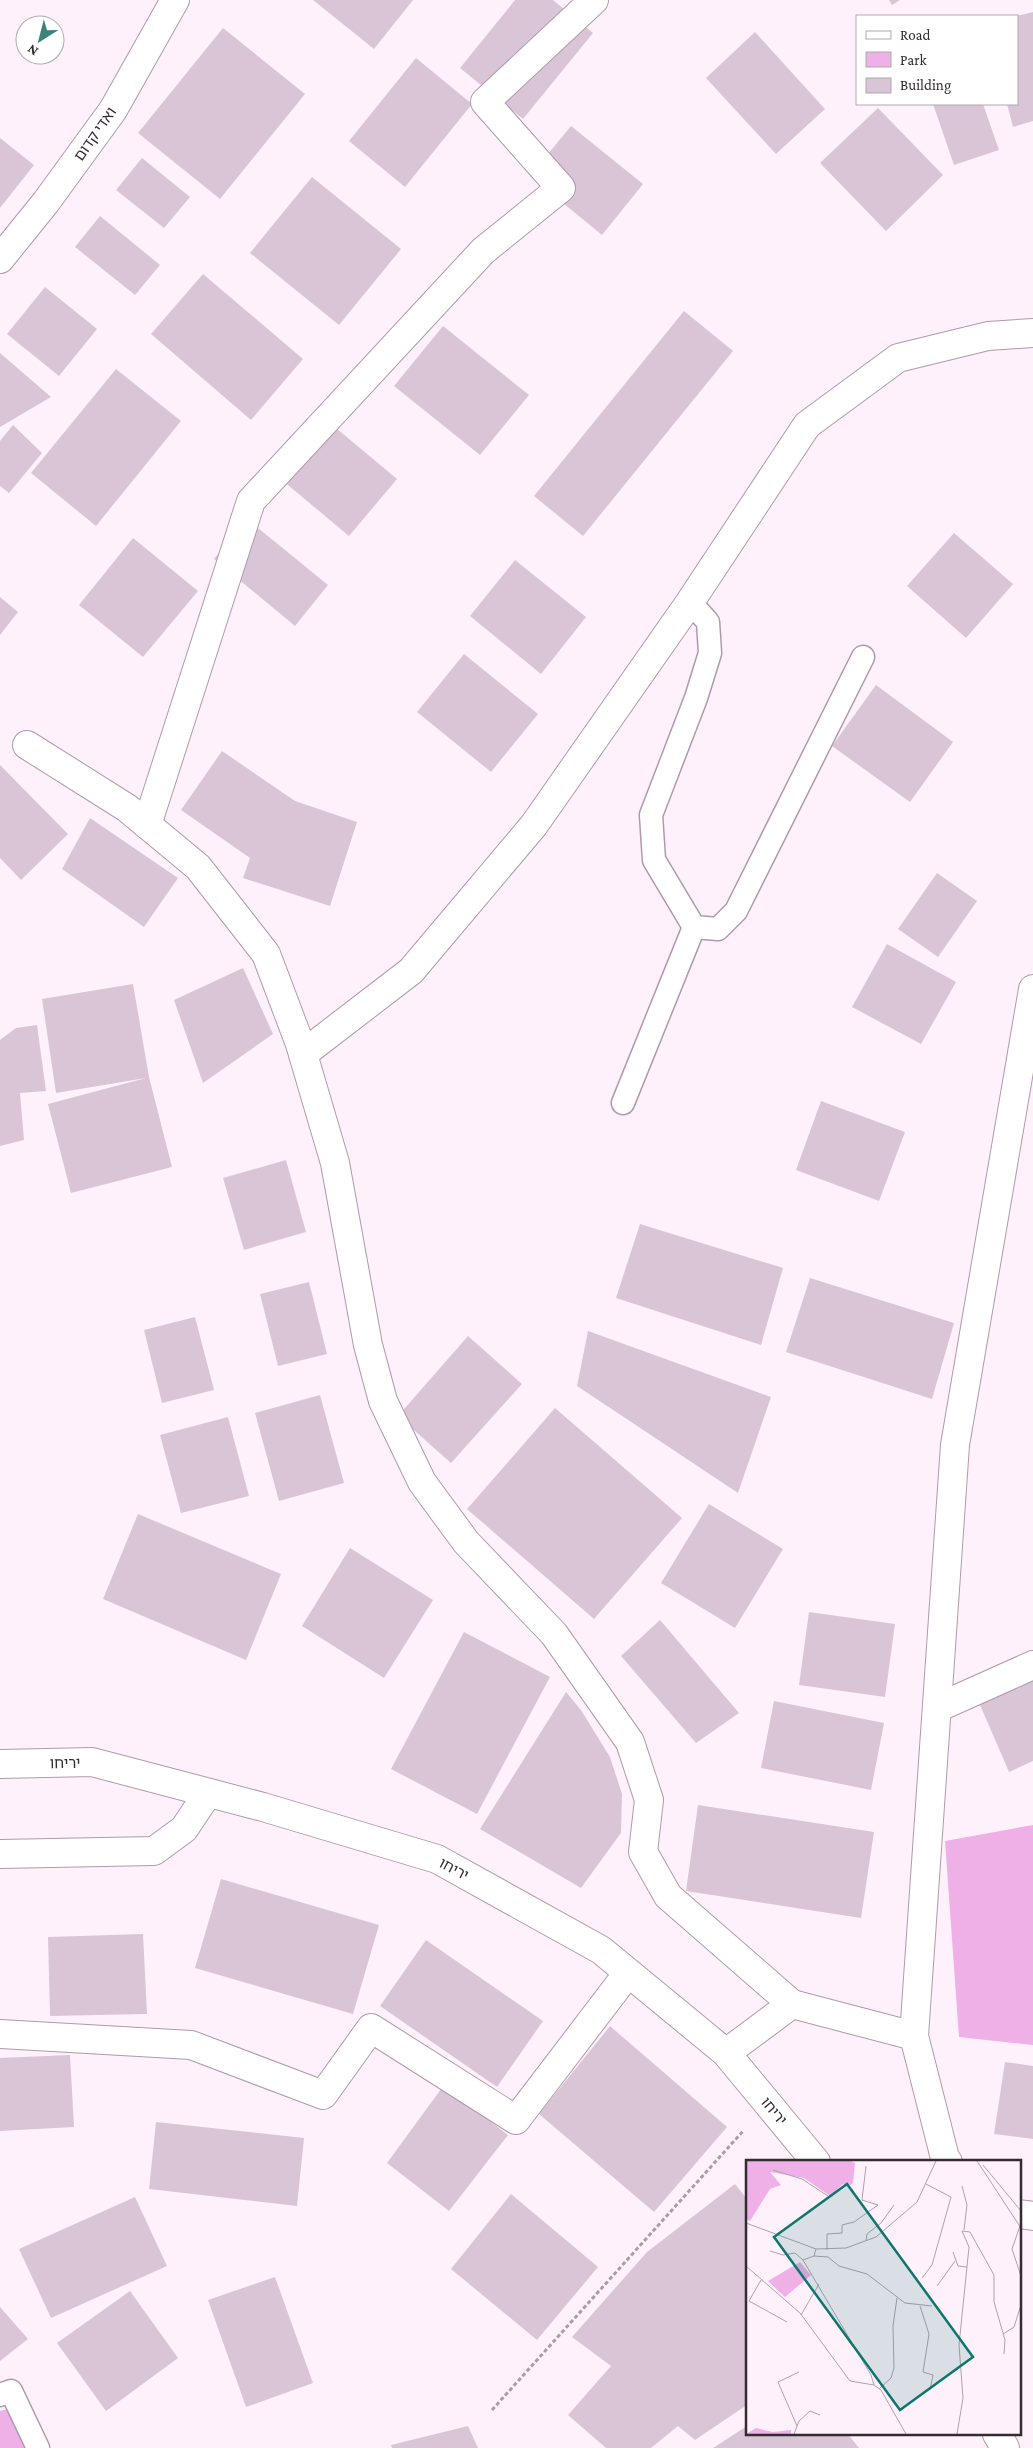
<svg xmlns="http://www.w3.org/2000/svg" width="1033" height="2448" font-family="'Crimson Pro','Noto Sans Hebrew',serif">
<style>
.green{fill:#eeb0e7}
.building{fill:#dac5d7}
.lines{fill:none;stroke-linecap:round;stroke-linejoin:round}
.lane-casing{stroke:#ae9aac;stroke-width:25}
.street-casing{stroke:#ae9aac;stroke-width:30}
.secondary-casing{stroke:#ae9aac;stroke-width:30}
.path{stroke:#a99ea8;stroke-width:3;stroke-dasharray:4 2.5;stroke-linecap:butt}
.lane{stroke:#fff;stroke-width:22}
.street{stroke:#fff;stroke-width:28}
.secondary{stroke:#fff;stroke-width:28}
.labels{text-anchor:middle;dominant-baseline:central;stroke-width:4.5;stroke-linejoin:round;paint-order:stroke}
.street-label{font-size:15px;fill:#332b32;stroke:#fff}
.inset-road{fill:none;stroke:#ada2ab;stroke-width:1}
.view{fill:#0f766e;fill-opacity:0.15;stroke:#0f766e;stroke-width:2.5}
.inset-edge{fill:none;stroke:#332b32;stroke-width:2.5}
</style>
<rect width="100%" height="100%" fill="#fef1fc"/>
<g class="green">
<polygon points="1033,1825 1033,2045 959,2037 945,1841"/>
<polygon points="9,2409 27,2448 0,2448 0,2411"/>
</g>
<g class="building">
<polygon points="313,0 413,0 374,49"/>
<polygon points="515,0 553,0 593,33 523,119 460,68"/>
<polygon points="889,0 900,0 892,5"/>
<polygon points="1033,12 1033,121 1013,127 1007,104 1017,104 1017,16"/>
<polygon points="223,28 305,94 220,199 138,133"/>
<polygon points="755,32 825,109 776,154 706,78"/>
<polygon points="416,58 472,104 405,187 349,141"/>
<polygon points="933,104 983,104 999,150 954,165"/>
<polygon points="878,108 943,175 886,231 820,163"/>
<polygon points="571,126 643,184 602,235 530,176"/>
<polygon points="0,138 34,165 0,208"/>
<polygon points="142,158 190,197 164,228 116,190"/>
<polygon points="312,177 401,249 339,325 250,253"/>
<polygon points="100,216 160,265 135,295 75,247"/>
<polygon points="203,274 303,359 251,420 151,334"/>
<polygon points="45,287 97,329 59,376 7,334"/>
<polygon points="684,311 733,351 583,536 534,496"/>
<polygon points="443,326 529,395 480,455 394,386"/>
<polygon points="0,353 51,397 0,427"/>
<polygon points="116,369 181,421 96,526 31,473"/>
<polygon points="324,418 397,479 349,536 276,475"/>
<polygon points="13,425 42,453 9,493 0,486 0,441"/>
<polygon points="247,519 328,585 295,626 214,559"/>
<polygon points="954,533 1013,584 966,638 907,586"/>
<polygon points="133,538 198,591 143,657 79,605"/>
<polygon points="515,560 586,617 541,674 470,616"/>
<polygon points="0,597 18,612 0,635"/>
<polygon points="464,654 538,714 491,772 417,712"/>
<polygon points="876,685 953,742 910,802 832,746"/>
<polygon points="222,751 295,801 357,822 330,906 243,878 250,858 181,810"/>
<polygon points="0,765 68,834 21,880 0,858"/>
<polygon points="90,818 178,878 144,927 62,869"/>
<polygon points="937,873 977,901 938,957 898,929"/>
<polygon points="887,944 956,982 921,1044 852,1007"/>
<polygon points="243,968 273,1034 203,1083 174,1000"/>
<polygon points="133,984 149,1077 172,1167 71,1193 48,1104 146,1078 56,1093 42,999"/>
<polygon points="37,1025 46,1091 20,1093 24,1140 0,1146 0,1040 16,1028"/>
<polygon points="821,1101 905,1132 879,1201 796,1170"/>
<polygon points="286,1160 306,1232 244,1250 223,1178"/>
<polygon points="640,1224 783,1268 761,1345 616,1298"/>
<polygon points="810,1278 954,1323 932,1399 786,1352"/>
<polygon points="309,1282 327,1354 278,1366 260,1294"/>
<polygon points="195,1317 214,1390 162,1403 144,1330"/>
<polygon points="588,1331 771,1397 738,1493 577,1386"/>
<polygon points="468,1336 522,1384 451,1463 398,1416"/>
<polygon points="320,1395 344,1483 279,1501 255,1413"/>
<polygon points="555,1408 682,1518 594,1619 467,1509"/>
<polygon points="228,1417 249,1496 181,1513 160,1435"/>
<polygon points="709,1504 783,1549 735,1628 661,1583"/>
<polygon points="138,1514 281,1574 246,1660 103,1599"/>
<polygon points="350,1548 433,1600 384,1678 302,1626"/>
<polygon points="809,1612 895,1624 885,1697 799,1685"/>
<polygon points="660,1620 739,1713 696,1743 621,1656"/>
<polygon points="464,1632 550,1677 477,1814 391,1769"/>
<polygon points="1033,1674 1033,1761 1009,1772 977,1698"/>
<polygon points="566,1692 581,1710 610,1757 622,1794 621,1833 581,1888 480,1829"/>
<polygon points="774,1701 884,1723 871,1790 761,1768"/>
<polygon points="698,1805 874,1832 861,1918 686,1891"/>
<polygon points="221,1879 379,1925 353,2014 195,1968"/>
<polygon points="143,1934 147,2014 50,2016 48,1937"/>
<polygon points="426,1940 543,2021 497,2087 380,2006"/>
<polygon points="610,2026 727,2127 654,2212 539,2114"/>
<polygon points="70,2055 74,2127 0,2131 0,2058"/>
<polygon points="1005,2062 1033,2066 1033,2139 994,2134"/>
<polygon points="444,2085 508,2135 449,2211 387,2163"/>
<polygon points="156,2122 304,2138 297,2206 149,2189"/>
<polygon points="735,2184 747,2199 747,2405 695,2440 678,2426 651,2448 606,2448 568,2415 611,2366 572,2337 647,2252"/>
<polygon points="511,2194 598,2267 537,2340 451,2269"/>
<polygon points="135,2197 167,2266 51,2318 19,2249"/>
<polygon points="275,2277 313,2383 246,2407 208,2300"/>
<polygon points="130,2291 178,2358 106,2411 57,2343"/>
<polygon points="0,2307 28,2339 0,2361"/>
<polygon points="468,2426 478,2448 392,2448 391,2445"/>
<polygon points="747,2426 747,2434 848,2434 859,2448 713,2448"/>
</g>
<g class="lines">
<g class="lane-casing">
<g id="lane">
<polyline points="690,602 708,622 710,653 696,698 651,815 654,860 694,927 718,929 736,911 863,657"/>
<polyline points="623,1103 694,927"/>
<polyline points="0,2395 11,2391 38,2448"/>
</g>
</g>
<g class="street-casing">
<g id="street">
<polyline points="0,259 46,202 113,110 175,0"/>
<polyline points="27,745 127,808 198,867 266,954 300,1044 335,1163 368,1345 383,1401 422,1482 466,1542 554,1634 630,1742 649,1800 643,1852 668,1896 792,2004"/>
<polyline points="147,825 251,501 483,251 561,188 485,102 594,0"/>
<polyline points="303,1054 411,971 534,825 690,602 807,425 898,358 988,336 1033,333"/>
<polyline points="937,1708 1033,1665"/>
<polyline points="0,1854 154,1851 184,1829 208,1793"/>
<polyline points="0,2034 191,2045 323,2095 371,2028 516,2120 628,1973"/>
<polyline points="914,2036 945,2158 948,2162"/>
<polyline points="726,2053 792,2004 914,2036 955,1445 1033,989"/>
<polyline points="1019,2214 1033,2216"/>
</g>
</g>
<g class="secondary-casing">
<g id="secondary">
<polyline points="0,1764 92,1762 263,1807 437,1859 601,1950 726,2053 816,2162"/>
<polyline points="997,2434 1005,2448"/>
</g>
</g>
<polyline class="path" points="492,2410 744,2130"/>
<use href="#lane" class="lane"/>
<use href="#street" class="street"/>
<use href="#secondary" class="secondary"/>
</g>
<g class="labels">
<g class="street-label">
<text transform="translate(95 134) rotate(-55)">ואדי קדום</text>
<text transform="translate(65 1763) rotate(-1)">יריחו</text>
<text transform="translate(454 1869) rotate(28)">יריחו</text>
<text transform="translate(774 2111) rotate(50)">יריחו</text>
</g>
</g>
<g transform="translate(746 2160)">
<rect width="275" height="275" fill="#fef1fc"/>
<path d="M0 1H105L109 3 107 23 102 27 97 24 84 36 58 18 24 12 35 25 24 29 4 61 0 59ZM54 102 65 115 39 137 22 121ZM10 268 27 272 45 270V274H0Z" fill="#eeb0e7"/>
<path class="inset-road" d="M231 1 275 68M237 5 275 51M27 10 56 19 82 36M216 26 221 45 218 70M0 63 70 89 100 88 130 77 171 42 190 1M274 66 266 89 275 116M120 81 121 74 135 63 148 45M70 89 68 96 57 100 125 215 128 225 135 230 160 274M81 90V74L96 73V65L108 62 132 45 116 40 120 6M24 91 37 95 49 93 57 100M207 92 212 106 221 107M68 96 82 97 93 106 121 114 159 143 186 146M0 106 54 153 104 221 128 225M176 118 186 105 205 37 180 24M15 120 3 141 41 162M191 126 209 101M174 146 183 174 177 212 187 215 184 230M55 155 73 124M257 174 268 167 275 145M133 229 145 218 148 208 147 166 151 138M51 266 32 222 53 212M48 274 53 261 64 251 74 255M211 274 217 238 213 185 223 87 216 71 224 72 248 115V142L259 180 258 194"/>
<path class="view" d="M101 24 227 197 154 250 28 77Z"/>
<rect width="275" height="275" class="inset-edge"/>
</g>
<rect x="856" y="15" width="162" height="90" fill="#ffffff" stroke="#adaaad"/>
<rect x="866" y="31" width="25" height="8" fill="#ffffff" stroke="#adaaad"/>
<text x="900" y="40" font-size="15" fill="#332b32">Road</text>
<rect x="866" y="52" width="25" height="15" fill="#eeb0e7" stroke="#adaaad"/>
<text x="900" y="65" font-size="15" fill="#332b32">Park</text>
<rect x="866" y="78" width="25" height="15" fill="#dac5d7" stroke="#adaaad"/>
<text x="900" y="90" font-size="15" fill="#332b32">Building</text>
<g transform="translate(40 40) rotate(216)"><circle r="24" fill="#ffffff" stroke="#adaaad"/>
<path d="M0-4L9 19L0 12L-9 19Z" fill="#3c837e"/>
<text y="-8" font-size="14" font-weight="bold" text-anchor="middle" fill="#332b32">N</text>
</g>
</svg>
